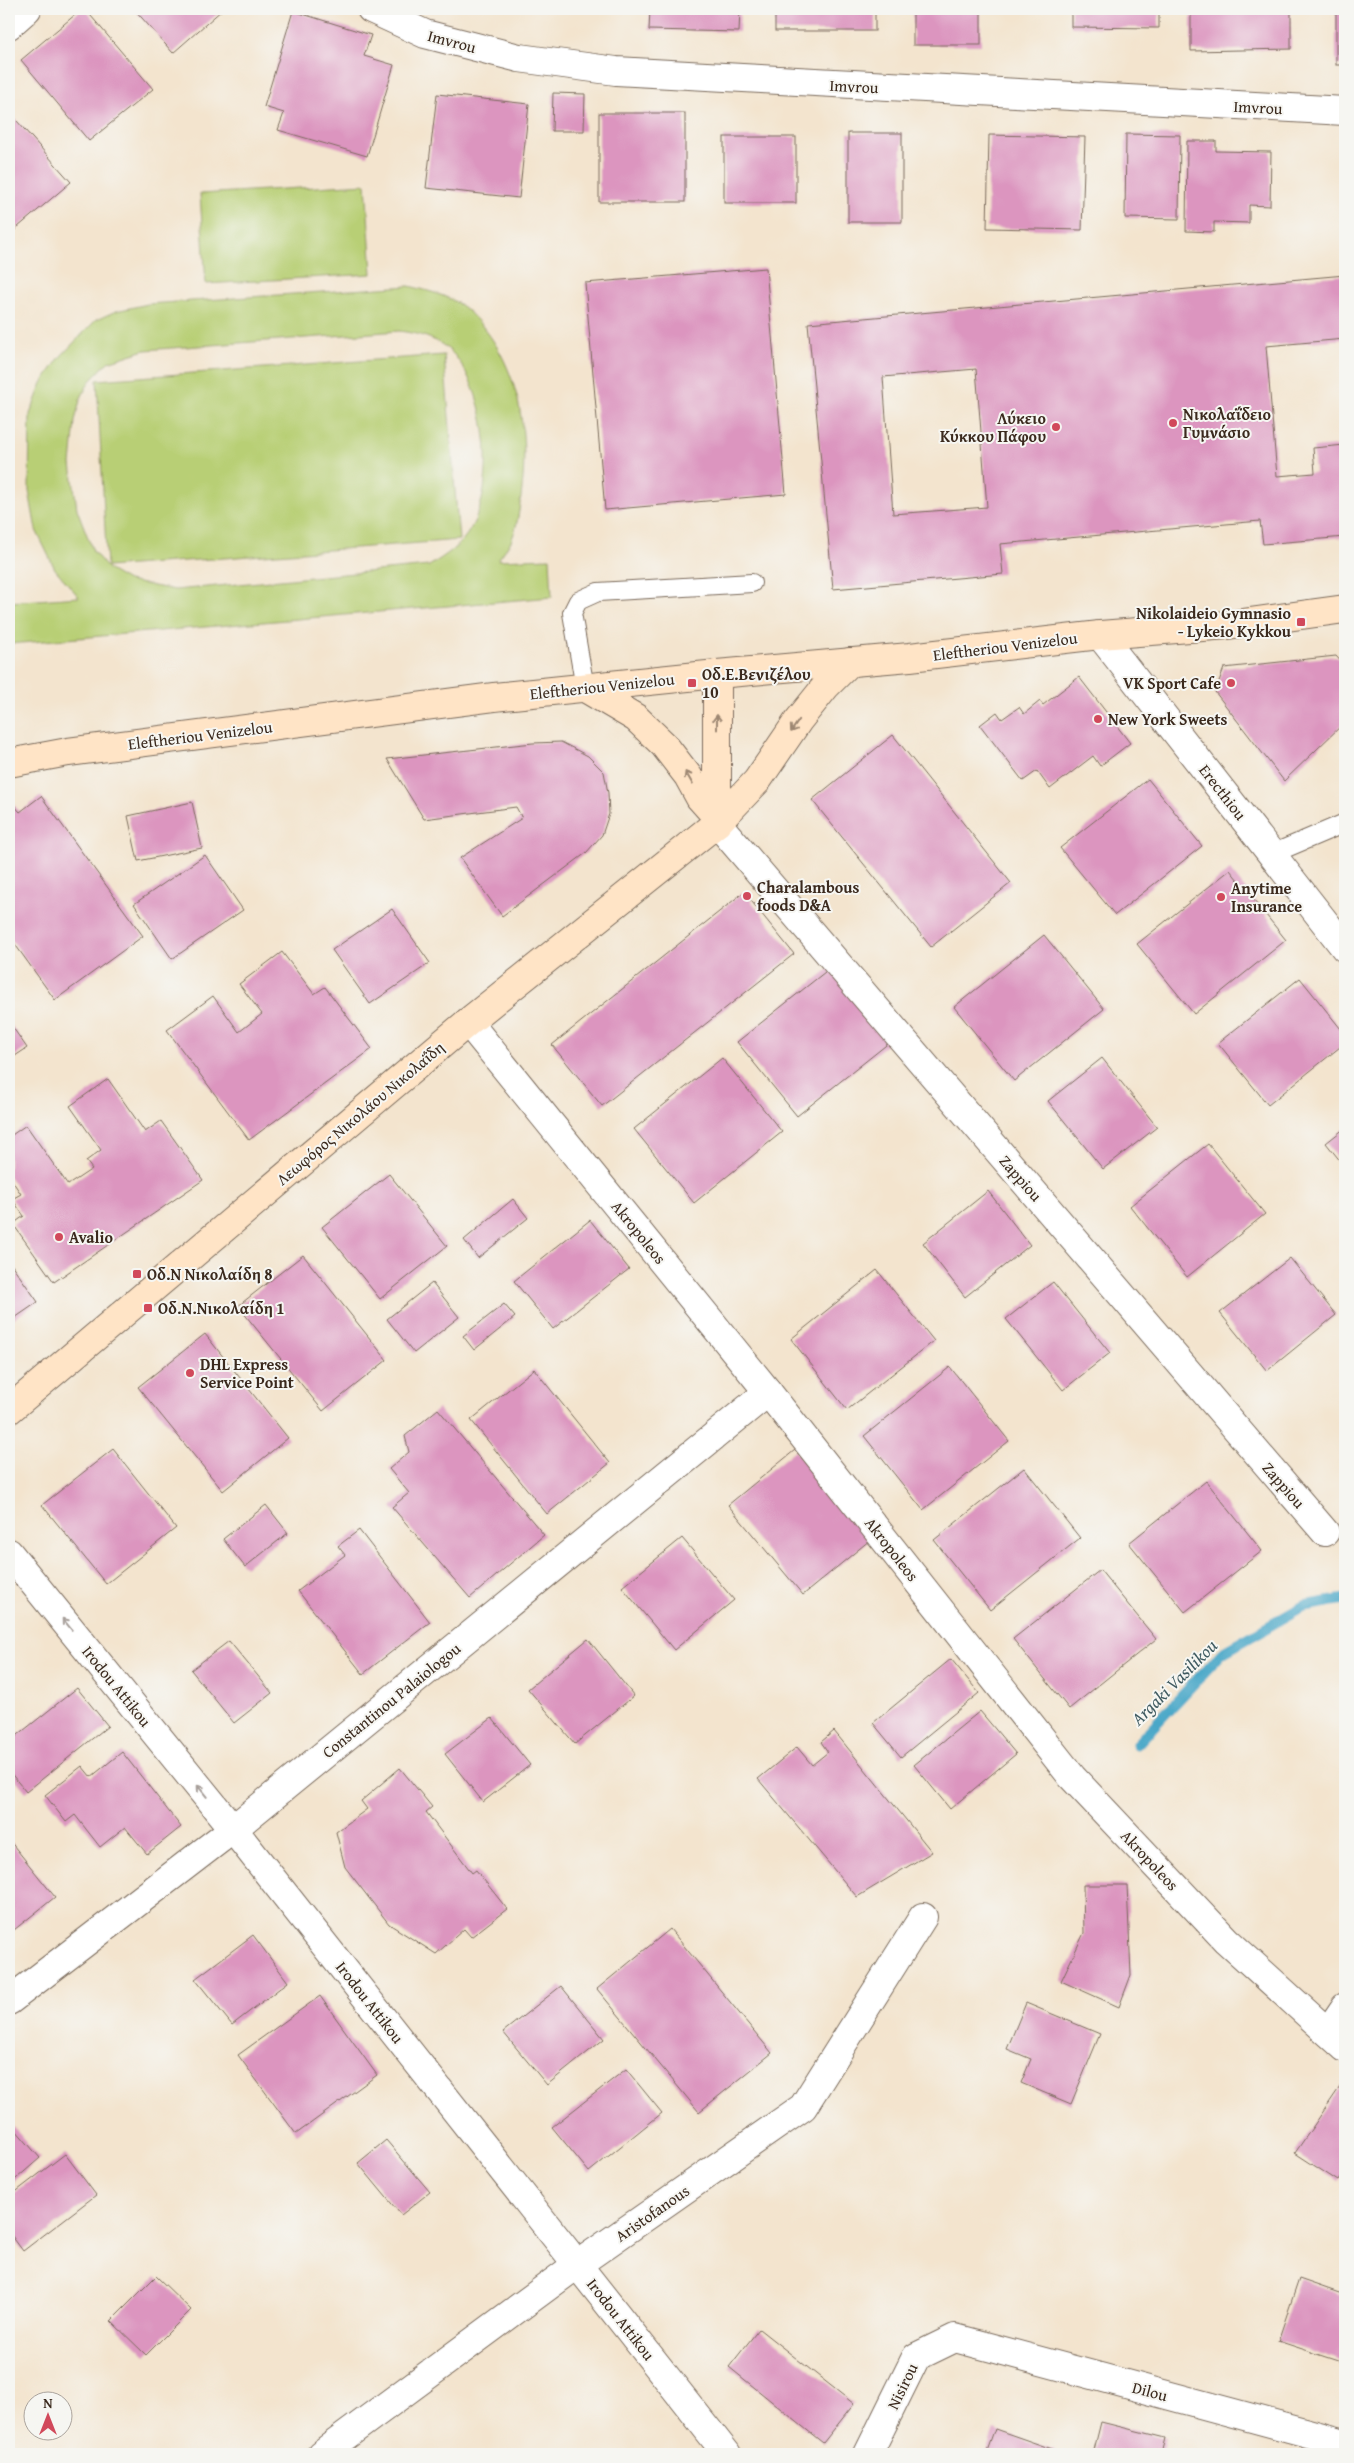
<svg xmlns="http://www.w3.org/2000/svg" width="1354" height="2463" font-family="'Gentium Book Plus',serif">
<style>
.green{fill:#b8cf74;stroke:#7a7c49;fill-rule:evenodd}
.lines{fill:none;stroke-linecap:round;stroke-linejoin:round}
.stream{stroke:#49a7c8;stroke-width:11}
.building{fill:#dc95bf;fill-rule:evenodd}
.lane-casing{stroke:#7b6b5c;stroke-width:20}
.street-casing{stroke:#7b6b5c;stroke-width:30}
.secondary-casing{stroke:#7b6b5c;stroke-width:30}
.lane{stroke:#fff;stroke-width:18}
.street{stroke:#fff;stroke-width:28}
.secondary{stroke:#ffe4c6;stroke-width:28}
.oneway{stroke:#9d8772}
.oneway2{stroke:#a79f9a}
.poi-dot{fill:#d1495b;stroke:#f6f6f2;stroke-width:2}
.labels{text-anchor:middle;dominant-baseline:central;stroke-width:4;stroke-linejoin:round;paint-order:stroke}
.street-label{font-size:16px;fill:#3b2a1e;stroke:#f6f6f2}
.poi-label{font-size:16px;font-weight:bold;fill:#3b2a1e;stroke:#f6f6f2;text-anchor:start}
.water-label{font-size:18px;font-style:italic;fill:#415c62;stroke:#f6f6f2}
</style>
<rect width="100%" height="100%" fill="#f6f6f2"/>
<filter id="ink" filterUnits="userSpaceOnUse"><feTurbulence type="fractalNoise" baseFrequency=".02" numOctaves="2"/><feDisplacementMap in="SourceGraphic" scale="10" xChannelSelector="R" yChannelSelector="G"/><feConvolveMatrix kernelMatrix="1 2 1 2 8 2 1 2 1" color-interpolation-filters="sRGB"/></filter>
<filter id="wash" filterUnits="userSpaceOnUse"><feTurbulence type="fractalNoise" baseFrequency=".0096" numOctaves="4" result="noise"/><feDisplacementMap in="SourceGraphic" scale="20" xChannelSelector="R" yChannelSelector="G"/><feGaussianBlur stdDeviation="1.12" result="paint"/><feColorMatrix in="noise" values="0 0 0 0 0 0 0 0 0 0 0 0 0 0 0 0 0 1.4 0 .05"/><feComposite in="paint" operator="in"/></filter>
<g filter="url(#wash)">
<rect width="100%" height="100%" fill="#f3e4ce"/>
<g class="green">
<polygon points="366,184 372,274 206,284 200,194"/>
<path d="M409 286C429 291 452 296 468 311 519 358 530 431 521 497 519 511 517 528 511 541 507 548 502 554 498 560L550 558 552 597 9 644V602L79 597 55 569 36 530 29 491 30 414 42 383 60 357 96 320 116 311 148 304ZM399 331C421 334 441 339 456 357 488 397 497 484 471 528 461 546 446 555 429 566L175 590 128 581 109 570 93 551 77 509 71 464 75 421 80 400 89 382 108 362 145 350Z"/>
<polygon points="444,355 459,540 107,567 97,380"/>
</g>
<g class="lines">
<polyline class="stream" points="1137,1744 1222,1653 1304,1606 1345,1599"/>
</g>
<g id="blocks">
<g class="building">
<polygon points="82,9 85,9 153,89 89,141 21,60"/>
<polygon points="134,9 223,9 173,53"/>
<polygon points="650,9 740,9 739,32 649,30"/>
<rect x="775" y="9" width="100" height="22"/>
<rect x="913" y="9" width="68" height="36"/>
<polygon points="1071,9 1159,9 1159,28 1071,27"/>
<polygon points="1191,9 1291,9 1291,49 1191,51"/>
<polygon points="293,11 371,35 364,56 394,65 367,156 278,130 284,113 264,107"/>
<rect x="1336" y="13" width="9" height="52"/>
<polygon points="553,93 585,94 584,131 552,131"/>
<polygon points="437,94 529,104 519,198 426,188"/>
<polygon points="9,112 71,182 11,233 9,230"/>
<rect x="599" y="113" width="86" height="89"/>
<rect x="848" y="133" width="54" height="89"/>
<polygon points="1126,134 1180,135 1179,219 1125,218"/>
<polygon points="989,135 1085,137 1082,230 987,228"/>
<rect x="724" y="137" width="72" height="66"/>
<polygon points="1187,141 1216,141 1216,151 1271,152 1270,206 1249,205 1249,223 1214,222 1214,232 1186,231"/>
<polygon points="766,268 786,494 605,510 585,283"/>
<path d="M1345 275V339L1266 346 1277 476 1315 473 1313 448 1345 445V537L1263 544 1260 521 1000 544 1003 574 833 589 808 323ZM976 369 987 507 893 514 883 377Z"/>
<polygon points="1336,656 1345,666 1345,722 1284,781 1215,692 1224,668"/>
<polygon points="1079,677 1130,743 1100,766 1093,756 1050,789 1037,771 1023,781 980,725 997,712 1002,719 1019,707 1024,714 1040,701 1043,705"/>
<polygon points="893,735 1011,883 931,947 812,800"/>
<polygon points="561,742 588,756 604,772 608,793 609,814 602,835 586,853 502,916 460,858 522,818 516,807 424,819 387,759 533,743"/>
<polygon points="1148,779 1202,846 1115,915 1060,848"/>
<polygon points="41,796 143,936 55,1000 9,936 9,807 13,804 20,812"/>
<polygon points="192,802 202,848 138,861 128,816"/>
<polygon points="205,855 243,910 172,959 134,904"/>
<polygon points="1230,870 1286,940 1194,1014 1137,944"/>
<polygon points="744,892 794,954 602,1106 552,1045"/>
<polygon points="392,909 430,963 370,1004 332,950"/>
<polygon points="1044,935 1104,1009 1014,1081 954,1007"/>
<polygon points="282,952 314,994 325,987 372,1049 249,1140 167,1030 213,996 239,1032 262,1014 239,984"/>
<polygon points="830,968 890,1042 797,1116 737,1042"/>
<polygon points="1300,978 1345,1034 1345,1043 1268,1105 1218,1043"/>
<polygon points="9,1022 27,1048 9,1060"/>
<polygon points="722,1058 782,1132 694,1203 634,1129"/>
<polygon points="1102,1058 1157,1127 1103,1169 1048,1101"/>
<polygon points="108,1079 145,1132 161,1121 203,1180 54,1282 13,1224 24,1216 12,1199 21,1194 9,1176 9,1137 26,1125 68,1185 92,1169 86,1161 101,1150 70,1106"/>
<polygon points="1345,1128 1345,1167 1326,1143"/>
<polygon points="1208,1144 1265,1214 1187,1277 1130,1206"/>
<polygon points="389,1174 447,1246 380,1299 322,1227"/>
<polygon points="988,1191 1030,1245 965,1297 923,1243"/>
<polygon points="513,1199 528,1218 478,1258 464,1240"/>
<polygon points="590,1220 629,1269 553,1329 514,1281"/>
<polygon points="303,1255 387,1360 323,1411 238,1306"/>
<polygon points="1290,1258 1336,1315 1267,1371 1220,1313"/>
<polygon points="9,1261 38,1302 9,1322"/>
<polygon points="877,1270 934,1341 847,1410 791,1339"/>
<polygon points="1053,1282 1110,1353 1063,1390 1006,1319"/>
<polygon points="432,1283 459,1317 414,1353 387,1319"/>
<polygon points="504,1304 515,1317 474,1350 463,1336"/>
<polygon points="205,1334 288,1438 223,1491 138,1387"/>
<polygon points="950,1367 1009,1441 923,1510 864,1436"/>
<polygon points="534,1369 610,1463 547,1514 471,1420"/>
<polygon points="438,1409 544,1535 470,1598 392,1507 409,1493 389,1469 409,1452 405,1436"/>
<polygon points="113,1449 176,1528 106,1584 42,1505"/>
<polygon points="795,1450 870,1540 803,1595 728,1505"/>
<polygon points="1024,1468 1080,1538 990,1610 934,1540"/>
<polygon points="1206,1481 1262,1551 1185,1612 1129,1543"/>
<polygon points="266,1505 288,1533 245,1567 223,1539"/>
<polygon points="359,1530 430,1622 363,1674 298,1591 345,1555 338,1546"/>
<polygon points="682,1538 734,1600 674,1650 622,1587"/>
<polygon points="1100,1570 1156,1639 1069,1709 1013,1639"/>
<polygon points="588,1639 634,1696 575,1744 528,1689"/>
<polygon points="229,1641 272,1693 234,1723 191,1670"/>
<polygon points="951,1659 979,1693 901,1757 873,1723"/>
<polygon points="77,1688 108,1726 26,1792 9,1771 9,1742"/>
<polygon points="980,1711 1016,1754 950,1809 914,1765"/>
<polygon points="492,1718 530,1765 483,1802 445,1754"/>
<polygon points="834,1731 932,1852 857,1897 758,1779 797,1747 812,1765 828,1752 821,1742"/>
<polygon points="122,1752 181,1827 147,1854 125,1827 100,1847 75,1815 66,1822 45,1795 82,1766 91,1777"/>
<polygon points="400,1768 432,1807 426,1812 472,1873 476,1870 507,1909 471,1937 464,1929 436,1954 389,1924 345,1867 336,1832 367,1809 361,1801"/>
<polygon points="9,1840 55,1897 9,1934"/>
<polygon points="1083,1885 1127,1885 1131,1975 1119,2007 1061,1981 1084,1933"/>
<polygon points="670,1929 772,2053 699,2112 597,1989"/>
<polygon points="253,1935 288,1982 232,2025 195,1979"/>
<polygon points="561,1986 604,2039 547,2085 503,2032"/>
<polygon points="320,1996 377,2075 296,2134 238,2055"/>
<polygon points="1026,2003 1100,2034 1071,2104 1021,2083 1031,2059 1007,2049"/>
<polygon points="626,2069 662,2113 589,2172 552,2127"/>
<polygon points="1342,2084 1345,2086 1345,2170 1338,2181 1295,2153"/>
<polygon points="9,2122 40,2158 9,2185"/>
<polygon points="386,2140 430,2192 401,2215 358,2163"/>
<polygon points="65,2154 96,2195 23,2251 9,2232 9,2197"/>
<polygon points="156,2276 191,2310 146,2355 111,2321"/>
<polygon points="1299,2279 1345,2295 1345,2352 1342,2362 1278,2341"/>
<polygon points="759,2329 854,2404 823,2443 729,2367"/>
<polygon points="1101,2422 1165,2438 1161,2454 1093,2454"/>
<polygon points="995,2429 1055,2450 1053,2454 986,2454"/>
</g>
</g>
</g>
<g filter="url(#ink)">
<use href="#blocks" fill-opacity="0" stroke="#7b6b5c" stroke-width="1"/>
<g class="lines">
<g class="lane-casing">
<g id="lane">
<polyline points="585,688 572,613 578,601 598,592 752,583"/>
<polyline points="1272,854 1345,823"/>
</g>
</g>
<g class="street-casing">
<g id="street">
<polyline points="371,9 425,34 519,58 616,71 1345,111"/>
<polyline points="9,25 27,9"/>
<polyline points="1100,635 1345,948"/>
<polyline points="717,823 1325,1532"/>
<polyline points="468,1022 768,1392 1072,1777 1226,1940 1345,2048"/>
<polyline points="9,1553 233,1829 727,2454"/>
<polyline points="9,2001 233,1829 768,1392"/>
<polyline points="1328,2032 1345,2007"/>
<polyline points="321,2454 578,2264 803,2107 923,1917"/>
<polyline points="868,2454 916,2357 955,2338 1345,2443"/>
</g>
</g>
<g class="secondary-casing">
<g id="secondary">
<polyline points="717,674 717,823"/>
<polyline points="585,688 636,718 664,745 688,776 700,798 717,817"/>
<polyline points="9,763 68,752 494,697 717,674 910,657 1100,635 1228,625 1345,609"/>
<polyline points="9,1410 468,1022 717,823 757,781 798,721 826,686 850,662"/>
</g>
</g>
<use href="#lane" class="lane"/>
<use href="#street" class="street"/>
<use href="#secondary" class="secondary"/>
</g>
<defs><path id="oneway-shaft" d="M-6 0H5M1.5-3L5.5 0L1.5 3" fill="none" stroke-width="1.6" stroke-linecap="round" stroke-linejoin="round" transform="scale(1.25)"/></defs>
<g class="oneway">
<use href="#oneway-shaft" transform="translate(717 722) rotate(-90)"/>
<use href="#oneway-shaft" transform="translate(795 726) rotate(124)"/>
<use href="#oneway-shaft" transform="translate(689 778) rotate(-120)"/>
</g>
<g class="oneway2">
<use href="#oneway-shaft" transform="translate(67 1624) rotate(-129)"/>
<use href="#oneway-shaft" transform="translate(202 1791) rotate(-129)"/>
</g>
</g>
<g class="poi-dot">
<circle cx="1173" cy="423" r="5"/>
<circle cx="1056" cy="427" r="5"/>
<rect x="1296" y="617" width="10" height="10" rx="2.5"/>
<rect x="687" y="678" width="10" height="10" rx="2.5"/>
<circle cx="1231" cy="683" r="5"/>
<circle cx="1098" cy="719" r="5"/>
<circle cx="747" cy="896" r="5"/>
<circle cx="1221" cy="897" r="5"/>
<circle cx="59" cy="1237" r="5"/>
<rect x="132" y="1269" width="10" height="10" rx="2.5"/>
<rect x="143" y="1303" width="10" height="10" rx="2.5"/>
<circle cx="190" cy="1373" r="5"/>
</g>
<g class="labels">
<g class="street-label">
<text transform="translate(452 41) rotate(15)">Imvrou</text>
<text transform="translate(854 86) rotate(3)">Imvrou</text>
<text transform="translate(1258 107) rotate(3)">Imvrou</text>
<text transform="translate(1005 646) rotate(-7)">Eleftheriou Venizelou</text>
<text transform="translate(602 686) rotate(-6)">Eleftheriou Venizelou</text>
<text transform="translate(200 735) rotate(-7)">Eleftheriou Venizelou</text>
<text transform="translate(1223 792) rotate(52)">Erecthiou</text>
<text transform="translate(360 1113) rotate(-40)">Λεωφόρος Νικολάου Νικολαΐδη</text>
<text transform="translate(1021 1178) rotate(49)">Zappiou</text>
<text transform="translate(639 1232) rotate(51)">Akropoleos</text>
<text transform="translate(1284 1485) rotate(49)">Zappiou</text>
<text transform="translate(892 1549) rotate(52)">Akropoleos</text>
<text transform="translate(117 1686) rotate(51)">Irodou Attikou</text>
<text transform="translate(391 1700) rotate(-39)">Constantinou Palaiologou</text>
<text transform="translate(1150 1860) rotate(47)">Akropoleos</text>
<text transform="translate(370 2002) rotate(52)">Irodou Attikou</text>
<text transform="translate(652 2213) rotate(-35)">Aristofanous</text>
<text transform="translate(621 2319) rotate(52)">Irodou Attikou</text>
<text transform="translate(902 2386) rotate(-64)">Nisirou</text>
<text transform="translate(1150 2391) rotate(15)">Dilou</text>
</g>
<g class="poi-label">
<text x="1183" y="414">Νικολαΐδειο<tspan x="1183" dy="18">Γυμνάσιο</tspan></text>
<text x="1046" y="418" text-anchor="end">Λύκειο<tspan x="1046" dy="18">Κύκκου Πάφου</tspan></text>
<text x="1291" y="613" text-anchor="end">Nikolaideio Gymnasio<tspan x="1291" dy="18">- Lykeio Kykkou</tspan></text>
<text x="702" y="674">Οδ.Ε.Βενιζέλου<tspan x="702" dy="18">10</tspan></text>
<text x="1221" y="683" text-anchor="end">VK Sport Cafe</text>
<text x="1108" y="719">New York Sweets</text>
<text x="757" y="887">Charalambous<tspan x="757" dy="18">foods D&amp;A</tspan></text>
<text x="1231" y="888">Anytime<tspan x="1231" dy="18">Insurance</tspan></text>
<text x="69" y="1237">Avalio</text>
<text x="147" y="1274">Οδ.Ν Νικολαίδη 8</text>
<text x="158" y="1308">Οδ.Ν.Νικολαίδη 1</text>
<text x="200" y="1364">DHL Express<tspan x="200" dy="18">Service Point</tspan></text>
</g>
<g class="water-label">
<text transform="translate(1174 1682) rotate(-45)">Argaki Vasilikou</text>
</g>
</g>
<rect width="1354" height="2463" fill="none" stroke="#f6f6f2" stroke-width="30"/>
<g transform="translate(48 2416)"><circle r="24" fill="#f6f6f2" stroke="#aba49d"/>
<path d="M0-4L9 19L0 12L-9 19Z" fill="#d1495b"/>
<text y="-8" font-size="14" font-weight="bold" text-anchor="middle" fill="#3b2a1e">N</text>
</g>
</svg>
